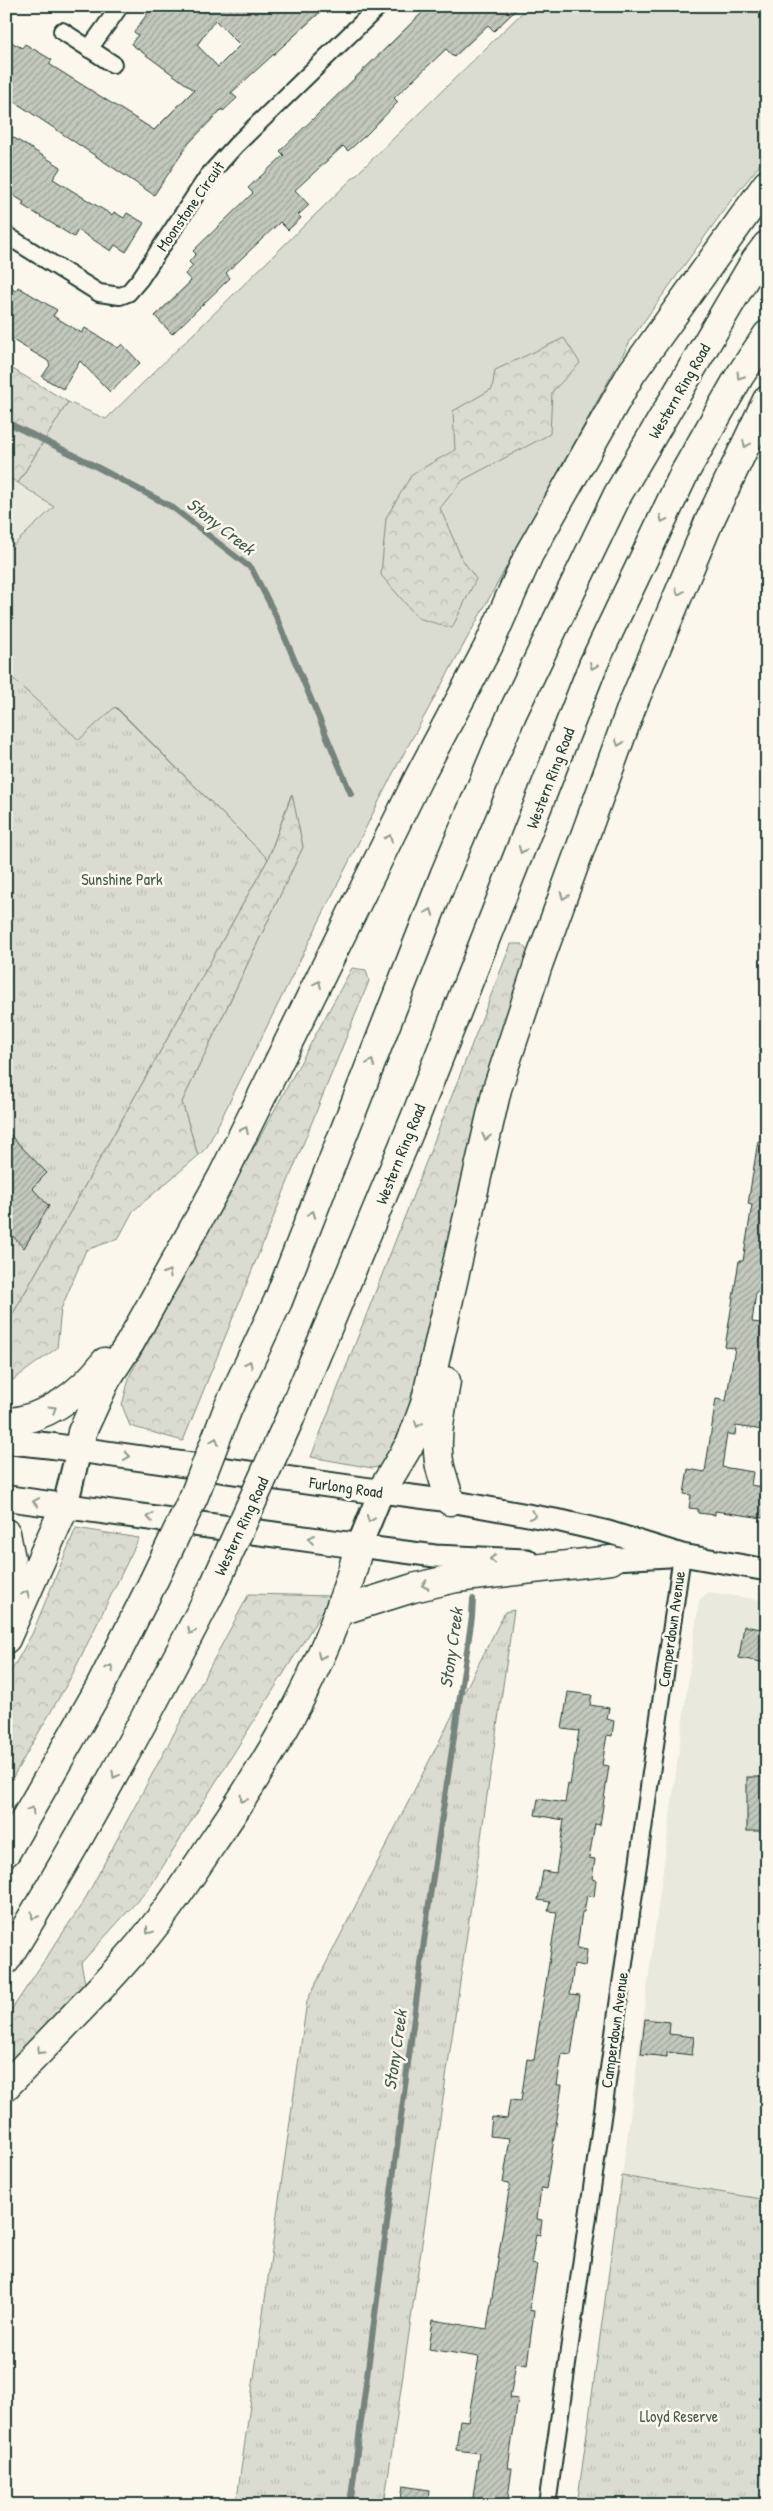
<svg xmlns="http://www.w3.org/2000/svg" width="773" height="2511" font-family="'Patrick Hand',sans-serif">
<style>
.built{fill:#eae9de}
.green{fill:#dbdcd1;stroke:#7d8c82}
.forest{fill:url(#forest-crowns);stroke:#7d8c82}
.park{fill:url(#park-tufts);stroke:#7d8c82}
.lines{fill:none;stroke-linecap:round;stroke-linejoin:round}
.stream{stroke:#74847b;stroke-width:6}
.building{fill:url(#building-hatch);stroke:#1f3d34;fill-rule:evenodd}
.minor-casing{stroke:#1f3d34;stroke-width:20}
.tertiary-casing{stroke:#1f3d34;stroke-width:25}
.secondary-casing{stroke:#1f3d34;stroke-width:28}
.motorway-casing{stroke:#1f3d34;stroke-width:31}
.minor{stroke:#fbf7ec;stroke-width:16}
.tertiary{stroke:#fbf7ec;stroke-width:21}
.secondary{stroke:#fbf7ec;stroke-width:24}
.motorway{stroke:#fbf7ec;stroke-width:28}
.motorway-bridge-casing{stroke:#1f3d34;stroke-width:31;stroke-linecap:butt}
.motorway-bridge{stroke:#fbf7ec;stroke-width:28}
.oneway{stroke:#8d9a90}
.labels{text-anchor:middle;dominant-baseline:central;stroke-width:5;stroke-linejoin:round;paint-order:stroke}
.street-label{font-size:16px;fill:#1f3d34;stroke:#fbf7ec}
.park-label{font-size:16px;fill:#455d53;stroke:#fbf7ec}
.water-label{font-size:18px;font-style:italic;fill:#425b52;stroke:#fbf7ec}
</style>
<defs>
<pattern id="forest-crowns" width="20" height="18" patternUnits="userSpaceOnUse" patternTransform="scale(1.25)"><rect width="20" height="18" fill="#dbdcd1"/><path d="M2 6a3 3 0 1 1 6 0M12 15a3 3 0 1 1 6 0" fill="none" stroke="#bcbeb4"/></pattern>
<pattern id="park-tufts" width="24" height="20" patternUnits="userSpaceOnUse" patternTransform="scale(1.25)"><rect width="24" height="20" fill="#dbdcd1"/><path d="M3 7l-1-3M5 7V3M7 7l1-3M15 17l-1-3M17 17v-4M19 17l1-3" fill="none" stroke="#bcbeb4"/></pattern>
<pattern id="building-hatch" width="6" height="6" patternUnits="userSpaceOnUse" patternTransform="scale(1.25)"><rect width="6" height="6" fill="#c4c9be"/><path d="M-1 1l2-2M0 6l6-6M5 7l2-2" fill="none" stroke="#9fa49b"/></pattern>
</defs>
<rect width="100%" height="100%" fill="#fbf7ec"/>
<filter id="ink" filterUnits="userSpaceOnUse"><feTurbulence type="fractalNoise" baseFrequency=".02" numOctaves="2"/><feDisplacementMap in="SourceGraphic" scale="10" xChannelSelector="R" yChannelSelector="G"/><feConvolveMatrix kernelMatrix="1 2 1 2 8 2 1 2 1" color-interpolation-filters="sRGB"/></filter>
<g filter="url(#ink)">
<g class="built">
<polygon points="6,476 54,507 6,552"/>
<polygon points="709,1592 767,1601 767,2200 622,2176 699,1600"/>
</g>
<polygon class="green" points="529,6 767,6 767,156 729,203 632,338 391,777 207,1147 198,1156 182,1102 303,847 291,795 268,859 116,707 79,741 6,672 6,552 54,507 18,483 68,402 106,419"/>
<g class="forest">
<polygon points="564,338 580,363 552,392 550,434 463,480 440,508 462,559 476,579 452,628 418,618 381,575 386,518 412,474 455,450 453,411 492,389 495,370"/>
<polygon points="6,365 68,402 18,483 6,476"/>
<polygon points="292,794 303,847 182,1102 198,1156 133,1211 118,1239 86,1250 61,1309 57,1348 6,1385 6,1326 268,859"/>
<polygon points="511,944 522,944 528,952 414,1399 397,1442 384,1466 372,1468 311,1457"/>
<polygon points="352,968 366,970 369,981 183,1441 130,1426 122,1405 130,1375"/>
<polygon points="76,1528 139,1538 71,1677 6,1789 6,1680 32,1634"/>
<polygon points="249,1594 332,1596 150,1887 81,1963 85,1983 6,2072 6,2018 84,1901"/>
</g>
<g class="park">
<polygon points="6,672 79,740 115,707 268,859 6,1326"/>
<polygon points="514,1610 384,2505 236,2505 307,2001 505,1612"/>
<polygon points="622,2176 767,2200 767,2505 577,2505"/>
</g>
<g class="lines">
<g class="stream">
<polyline points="6,422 80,458 172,507 252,569 275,614 351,794"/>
<polyline points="350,2505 430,1896 472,1617 473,1599"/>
</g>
</g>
<g class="building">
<path d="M153 6H327L231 93 237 98 223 111 222 109 189 143 154 195 6 96V39L22 48 25 44 52 60 49 64 154 130 194 90 131 44 138 35 134 32ZM215 20 240 45 218 67 197 45Z"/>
<polygon points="429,6 520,6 494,31 488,25 454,57 446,49 394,98 398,102 367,134 348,151 343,146 295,190 309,205 298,215 301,218 288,230 280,222 226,273 230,278 172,334 155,316 191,281 185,274 193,266 189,262 196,254 193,251 253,193 248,188 284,155 280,151"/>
<polygon points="6,133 61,167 53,179 112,215 114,212 124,218 127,213 144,223 126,252 115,245 111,251 78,230 74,237 22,205 24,202 6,191"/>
<polygon points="6,286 16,291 18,287 57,310 53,316 82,333 85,328 118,348 122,344 140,363 110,392 80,361 63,389 42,377 50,365 48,361 6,336"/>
<polygon points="6,1131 47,1173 32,1188 49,1206 24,1248 6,1229"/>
<polygon points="758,1141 767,1142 767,1293 756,1292 752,1322 761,1323 761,1327 767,1328 767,1408 763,1430 736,1426 735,1435 727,1434 722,1467 753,1472 751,1485 767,1488 763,1518 715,1511 715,1515 698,1513 698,1509 689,1508 691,1495 684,1494 688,1469 705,1472 716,1399 726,1401 735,1348 725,1347 739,1261 743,1261 752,1205 748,1204"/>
<polygon points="744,1626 767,1630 767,1663 739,1658"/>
<polygon points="568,1692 592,1695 590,1705 609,1708 607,1719 614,1721 612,1736 607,1735 602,1765 609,1766 600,1825 595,1824 589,1858 595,1859 592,1879 596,1880 594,1897 587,1895 584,1912 582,1912 577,1948 587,1950 585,1966 574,1964 570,1994 580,1995 571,2055 562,2054 557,2085 562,2085 553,2145 546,2189 541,2188 537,2219 542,2220 540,2235 536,2234 531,2264 537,2265 529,2310 534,2311 527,2365 516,2363 510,2398 518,2399 508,2468 512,2468 507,2505 472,2505 479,2453 456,2450 460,2420 468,2421 479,2357 429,2349 433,2320 487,2329 510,2184 503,2183 510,2138 490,2136 492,2117 507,2119 510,2100 521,2101 527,2059 534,2060 557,1912 548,1911 550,1902 538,1900 543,1871 556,1873 564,1820 535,1815 538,1799 565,1803 568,1784 570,1785 579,1731 562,1729"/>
<rect x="747" y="1777" width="20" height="54"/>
<polygon points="645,2019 670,2022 669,2034 694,2037 692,2055 667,2052 667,2057 641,2054"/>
<polygon points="403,2486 429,2490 427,2505 400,2505"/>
</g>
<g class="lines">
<g class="minor-casing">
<g id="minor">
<polyline points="62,31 113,64"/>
<polyline points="89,49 120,6"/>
<polyline points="6,235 99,293 120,296 128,293 140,279 208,176 236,145 379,6"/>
<polyline points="547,2505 682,1555"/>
</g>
</g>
<g class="tertiary-casing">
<g id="tertiary">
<polyline points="381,1492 450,1501 561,1521 608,1532 682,1555 767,1570"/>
<polyline points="359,1546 435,1556 527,1560"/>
<polyline points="597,1560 669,1556"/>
</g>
</g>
<g class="secondary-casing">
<g id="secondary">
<polyline points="6,1441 53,1446 381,1492 359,1546 6,1498"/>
<polyline points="65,1506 79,1449"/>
</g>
</g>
<g class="motorway-casing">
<g id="motorway">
<path d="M446 1381C442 1409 434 1439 440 1467 443 1478 447 1490 450 1501"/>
<polyline points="228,1408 278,1301 444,876 512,714 618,494 755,261 767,245"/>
<polyline points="290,1418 415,1118 593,665 685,472 739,377 767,335"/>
<path d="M6 1423C48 1418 79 1395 105 1362"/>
<polyline points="79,1449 82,1432 106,1380 130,1343 222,1177 419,777 488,647 529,554 631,374 767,184"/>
<polyline points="381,1492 411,1442 425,1404 497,1089 538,965 632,706 708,524 767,400"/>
<polyline points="6,1533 11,1559 6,1581"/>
<polyline points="340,1611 413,1588 456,1578 611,1560"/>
<polyline points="6,1639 65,1506"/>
<polyline points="6,1852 99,1689 153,1582"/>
<path d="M6 1960C81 1839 148 1715 213 1588"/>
<path d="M6 2086C46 2044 88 2003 126 1960 157 1926 184 1886 209 1848 274 1754 331 1657 359 1546"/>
</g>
</g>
<use href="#minor" class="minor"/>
<use href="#tertiary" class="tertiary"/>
<use href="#secondary" class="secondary"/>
<use href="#motorway" class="motorway"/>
<g class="motorway-bridge-casing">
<g id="motorway-bridge">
<polyline points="153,1582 194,1496 228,1408"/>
<polyline points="213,1588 290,1418"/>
</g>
</g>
<use href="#motorway-bridge" class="motorway-bridge"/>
</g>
<defs><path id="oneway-chevron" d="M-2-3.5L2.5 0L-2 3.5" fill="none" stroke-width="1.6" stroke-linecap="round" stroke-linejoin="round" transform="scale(1.25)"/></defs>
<g class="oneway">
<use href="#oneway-chevron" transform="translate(740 376) rotate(122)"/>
<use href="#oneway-chevron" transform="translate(746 444) rotate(115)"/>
<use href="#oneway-chevron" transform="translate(663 519) rotate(116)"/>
<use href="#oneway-chevron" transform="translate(679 592) rotate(113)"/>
<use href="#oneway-chevron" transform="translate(593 666) rotate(113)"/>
<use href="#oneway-chevron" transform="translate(619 743) rotate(109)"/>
<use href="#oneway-chevron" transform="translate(389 838) rotate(-64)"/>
<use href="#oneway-chevron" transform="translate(522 850) rotate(112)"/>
<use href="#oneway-chevron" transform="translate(564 896) rotate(111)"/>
<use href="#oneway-chevron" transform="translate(430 912) rotate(-69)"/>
<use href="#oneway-chevron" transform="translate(318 984) rotate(-64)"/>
<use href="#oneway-chevron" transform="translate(371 1063) rotate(-69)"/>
<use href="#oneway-chevron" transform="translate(245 1130) rotate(-63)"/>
<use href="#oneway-chevron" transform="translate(486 1137) rotate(102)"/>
<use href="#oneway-chevron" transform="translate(312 1214) rotate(-69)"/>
<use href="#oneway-chevron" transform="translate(168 1273) rotate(-61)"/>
<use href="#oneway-chevron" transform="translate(249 1364) rotate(-65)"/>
<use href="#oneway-chevron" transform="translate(53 1409) rotate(-31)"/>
<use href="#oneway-chevron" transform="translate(418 1424) rotate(110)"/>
<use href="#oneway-chevron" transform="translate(215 1441) rotate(-69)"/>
<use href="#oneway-chevron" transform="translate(127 1456) rotate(8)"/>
<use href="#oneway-chevron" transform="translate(36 1502) rotate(-172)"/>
<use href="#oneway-chevron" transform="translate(533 1515) rotate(11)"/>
<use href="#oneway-chevron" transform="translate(150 1517) rotate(-172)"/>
<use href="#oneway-chevron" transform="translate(370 1519) rotate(112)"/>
<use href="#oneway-chevron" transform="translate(311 1539) rotate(-172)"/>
<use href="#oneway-chevron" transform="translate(493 1559) rotate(-178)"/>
<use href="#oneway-chevron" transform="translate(425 1585) rotate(168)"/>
<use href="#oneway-chevron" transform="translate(26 1594) rotate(-65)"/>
<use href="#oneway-chevron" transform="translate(191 1631) rotate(117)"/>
<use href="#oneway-chevron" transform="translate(321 1656) rotate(114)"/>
<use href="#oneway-chevron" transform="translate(110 1668) rotate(-63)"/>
<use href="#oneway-chevron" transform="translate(115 1775) rotate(119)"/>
<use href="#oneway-chevron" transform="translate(243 1799) rotate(122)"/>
<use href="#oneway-chevron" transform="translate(31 1810) rotate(-59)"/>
<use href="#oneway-chevron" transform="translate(34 1916) rotate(122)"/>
<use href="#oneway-chevron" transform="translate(149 1931) rotate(127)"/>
<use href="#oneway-chevron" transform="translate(40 2051) rotate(134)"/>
</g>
</g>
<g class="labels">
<g class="street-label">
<text transform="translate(190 206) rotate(-55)">Moonstone Circuit</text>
<text transform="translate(679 391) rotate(-60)">Western Ring Road</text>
<text transform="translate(550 778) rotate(-69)">Western Ring Road</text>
<text transform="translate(400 1154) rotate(-68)">Western Ring Road</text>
<text transform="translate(346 1487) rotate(8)">Furlong Road</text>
<text transform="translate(241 1526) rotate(-65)">Western Ring Road</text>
<text transform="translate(671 1629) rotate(-82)">Camperdown Avenue</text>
<text transform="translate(614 2030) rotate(-82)">Camperdown Avenue</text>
</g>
<g class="park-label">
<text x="122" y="879">Sunshine Park</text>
<text x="679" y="2416">Lloyd Reserve</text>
</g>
<g class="water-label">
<text transform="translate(221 526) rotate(38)">Stony Creek</text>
<text transform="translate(451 1648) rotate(-82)">Stony Creek</text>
<text transform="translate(395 2050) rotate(-82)">Stony Creek</text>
</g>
</g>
<rect width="773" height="2511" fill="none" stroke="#fbf7ec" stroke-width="25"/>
<rect x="12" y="12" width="748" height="2486" fill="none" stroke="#1f3d34" stroke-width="2" filter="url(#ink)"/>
</svg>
